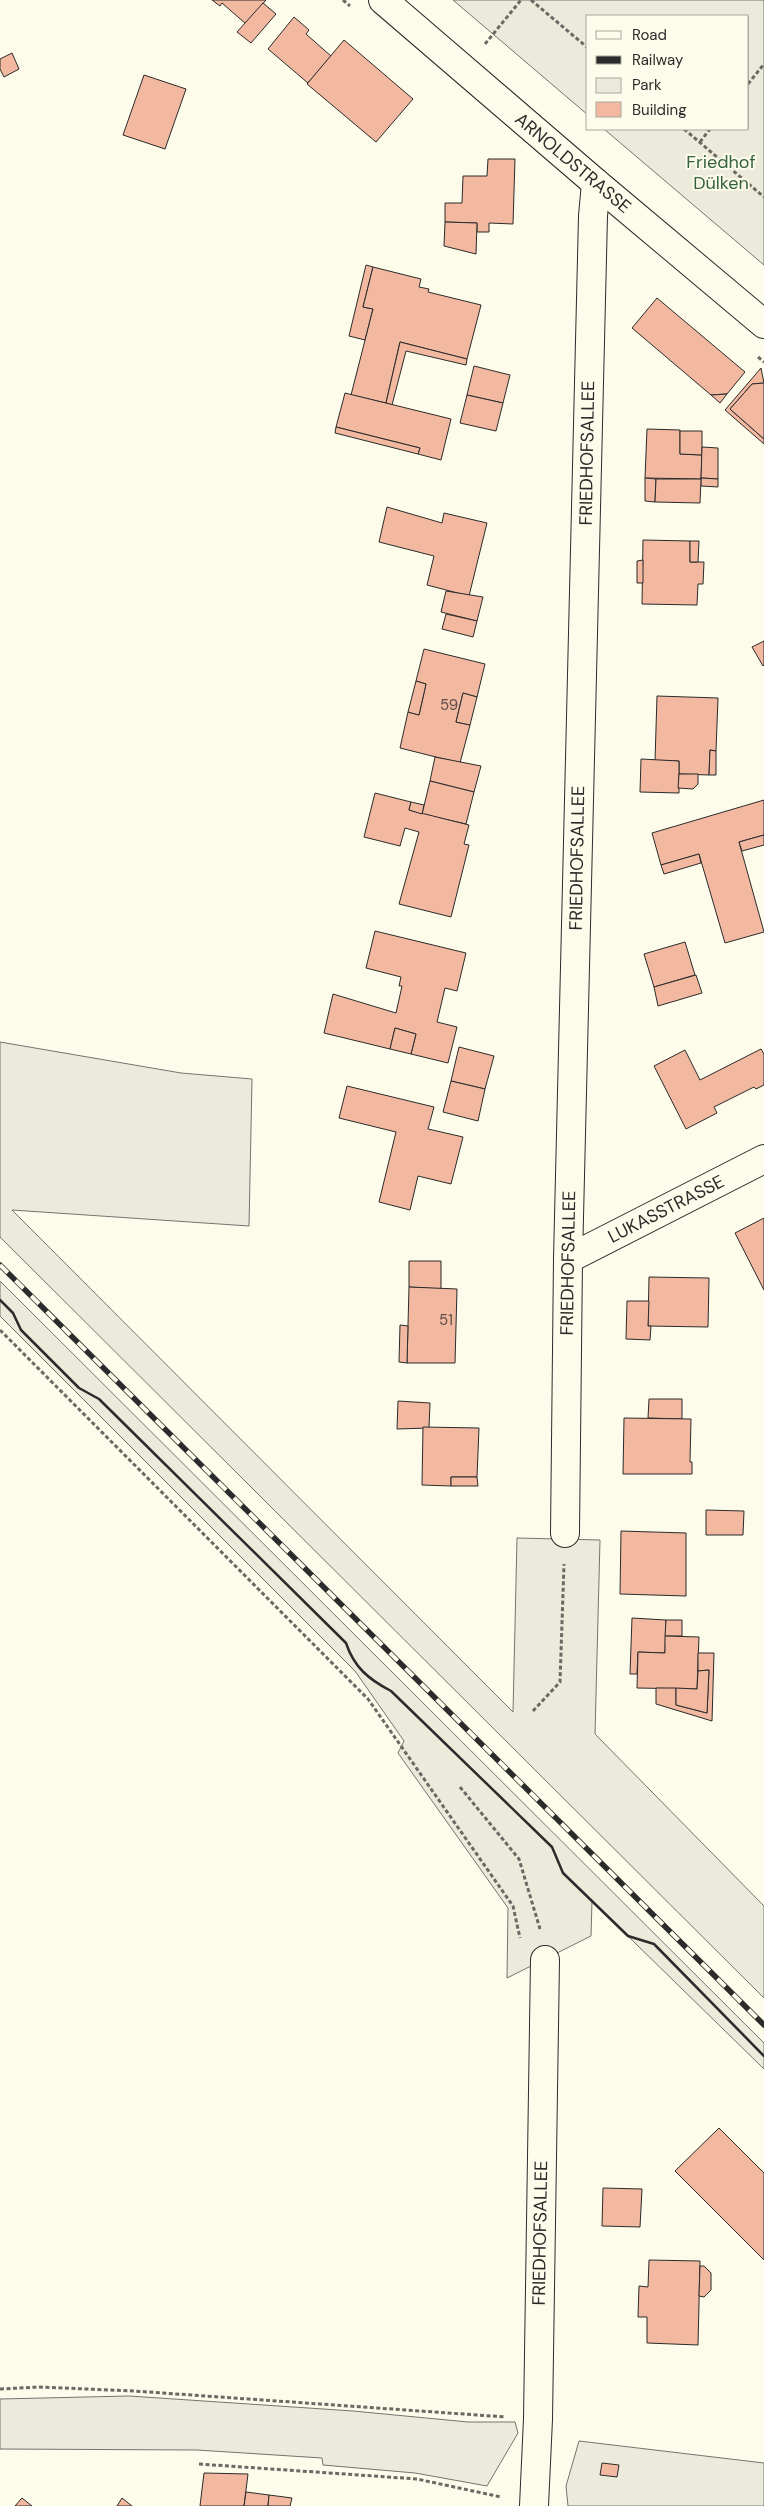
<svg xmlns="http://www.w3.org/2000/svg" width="764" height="2506" font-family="'DM Sans',sans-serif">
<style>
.green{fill:#ecebdb;stroke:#74746e}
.building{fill:#f2b8a0;stroke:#2b2b2b}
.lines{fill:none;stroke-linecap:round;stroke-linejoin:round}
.street-casing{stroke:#2b2b2b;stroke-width:30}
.secondary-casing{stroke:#2b2b2b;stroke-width:30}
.path{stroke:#6a6964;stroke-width:3;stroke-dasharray:4 2.5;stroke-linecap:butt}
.street{stroke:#fdfbea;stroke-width:28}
.secondary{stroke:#fdfbea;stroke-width:28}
.rail-casing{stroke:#2b2b2b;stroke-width:5.5}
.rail{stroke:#fdfbea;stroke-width:4;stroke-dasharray:11;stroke-linecap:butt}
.wall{stroke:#2b2b2b;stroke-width:2.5}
.labels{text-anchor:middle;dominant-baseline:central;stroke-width:4;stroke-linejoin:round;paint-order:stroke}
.number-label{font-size:15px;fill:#5d4e48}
.park-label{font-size:18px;fill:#34623c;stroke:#fdfbea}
.street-label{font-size:18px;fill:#2b2b2b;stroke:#fdfbea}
</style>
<rect width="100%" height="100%" fill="#fdfbea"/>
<g class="green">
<polygon points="453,0 764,0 764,265 604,129 748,129 748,16 588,16 588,115"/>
<polygon points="0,1042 181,1073 252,1079 249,1226 12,1210 513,1712 517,1538 600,1540 595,1734 764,1906 764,1998 0,1237"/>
<polygon points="0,1281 764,2043 764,2069 592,1901 591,1936 507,1978 508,1908 398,1753 404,1741 355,1671 0,1316"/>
<polygon points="129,2396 353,2411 468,2422 515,2422 518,2433 487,2486 415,2473 323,2465 322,2458 197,2450 0,2449 0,2399"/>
<polygon points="579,2441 764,2463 764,2506 568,2506 566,2486"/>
</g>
<g class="building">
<polygon points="212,0 266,0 246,24 222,3 220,6"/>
<polygon points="263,3 276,14 251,43 237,32"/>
<polygon points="294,17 309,30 306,34 331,56 308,83 268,49"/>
<polygon points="344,40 413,99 376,142 307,84"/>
<polygon points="12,53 19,69 4,77 0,69 0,59"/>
<polygon points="144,75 186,89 165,149 123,135"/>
<polygon points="488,159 515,159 513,224 489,223 489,232 477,232 477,223 445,222 445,203 462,203 463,176 487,176"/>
<polygon points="445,222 477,223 476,254 444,246"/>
<polygon points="366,265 373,267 363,307 373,309 365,340 349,336"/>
<polygon points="373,267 421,279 419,287 429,289 428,292 481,305 467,359 400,342 386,403 351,395 373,309 363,307"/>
<polygon points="657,298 745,372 727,394 711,395 632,328"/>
<polygon points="400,342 467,359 466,365 406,351 392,405 386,403"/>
<polygon points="474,366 510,375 503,403 467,395"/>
<polygon points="761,368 764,383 752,384 730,409 764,439 764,444 725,410"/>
<polygon points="764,383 764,439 730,409 752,384"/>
<polygon points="345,393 451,419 441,460 418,454 420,448 336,427"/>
<polygon points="727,394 720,403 711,395"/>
<polygon points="467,395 503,403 496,431 460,423"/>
<polygon points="336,427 420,448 418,454 335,433"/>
<polygon points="647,429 680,430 680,454 702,455 701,479 645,478"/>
<polygon points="680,431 702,431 702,455 680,454"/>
<polygon points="702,447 718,448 718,479 701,478"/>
<polygon points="645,478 656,479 655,502 645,501"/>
<polygon points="701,478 718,479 718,487 701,486"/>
<polygon points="656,479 701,479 700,503 655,502"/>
<polygon points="387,507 442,523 444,513 487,523 469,596 427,585 434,556 379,542"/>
<polygon points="643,540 690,541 690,562 704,562 703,584 698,584 697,605 642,604"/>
<polygon points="690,541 699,541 698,562 690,562"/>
<polygon points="643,560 643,583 637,583 637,561"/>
<polygon points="446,591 483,597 477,621 441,612"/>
<polygon points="446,614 477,621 473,637 442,629"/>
<polygon points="764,641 764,665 763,666 752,647"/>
<polygon points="424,649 485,664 477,697 463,693 456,722 470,725 460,763 400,748 408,712 419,715 426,684 416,681"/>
<polygon points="416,681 426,684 419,715 408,712"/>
<polygon points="463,693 477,697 470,725 456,722"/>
<polygon points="657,696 718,698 716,751 710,750 709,775 679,774 679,761 655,761"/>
<polygon points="710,750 716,751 716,775 709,775"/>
<polygon points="435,757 481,766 474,792 430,781"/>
<polygon points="641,759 679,761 679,793 640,792"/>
<polygon points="679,774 698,774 698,784 693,789 678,788"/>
<polygon points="430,781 474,792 466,824 422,814"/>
<polygon points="375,793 411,802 409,810 469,825 464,844 469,845 451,917 399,904 419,832 405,828 400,846 364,837"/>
<polygon points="764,800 764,835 739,842 764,932 725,943 699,854 661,865 652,833"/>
<polygon points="411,802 424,805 422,814 409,810"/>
<polygon points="764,835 764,845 742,851 739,842"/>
<polygon points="699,854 701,863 664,874 661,865"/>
<polygon points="375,931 466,953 457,991 445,988 437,1022 457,1027 448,1063 411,1054 416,1034 395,1028 390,1049 324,1033 333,994 396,1013 402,986 399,986 401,977 366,968"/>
<polygon points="685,942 695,975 654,987 644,954"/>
<polygon points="696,975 702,993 658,1006 654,987"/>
<polygon points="395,1028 416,1034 411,1054 390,1049"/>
<polygon points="459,1047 494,1056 485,1089 451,1081"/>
<polygon points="761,1049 764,1054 764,1085 756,1089 754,1087 714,1107 717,1113 686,1129 654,1066 685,1050 700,1080"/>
<polygon points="451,1081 485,1089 478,1121 443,1112"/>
<polygon points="347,1086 434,1107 428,1129 463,1137 451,1184 418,1176 410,1210 379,1202 396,1132 339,1118"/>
<polygon points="764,1218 764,1290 735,1233"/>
<polygon points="409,1261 441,1261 441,1289 409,1287"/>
<polygon points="649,1277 709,1278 708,1327 648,1326"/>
<polygon points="409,1287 457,1289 455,1363 407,1363"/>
<polygon points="627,1301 649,1301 648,1326 651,1326 650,1340 626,1339"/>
<polygon points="400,1325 408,1326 407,1363 399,1362"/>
<polygon points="649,1399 682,1399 682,1419 648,1418"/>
<polygon points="398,1401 430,1403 429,1428 397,1429"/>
<polygon points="624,1418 691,1419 690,1462 692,1462 692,1474 623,1474"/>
<polygon points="423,1427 479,1428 477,1477 451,1477 451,1486 422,1485"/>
<polygon points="451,1477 477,1477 478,1486 451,1486"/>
<polygon points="706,1510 744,1511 743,1535 706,1535"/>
<polygon points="621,1531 686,1533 686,1596 620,1594"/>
<polygon points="632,1618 666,1620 665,1653 638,1652 637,1674 630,1674"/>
<polygon points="666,1620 682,1620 682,1636 665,1636"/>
<polygon points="665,1636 699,1637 697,1689 637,1688 638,1652 665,1653"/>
<polygon points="698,1653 714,1653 712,1721 656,1704 656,1688 676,1688 676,1705 707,1713 709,1670 698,1671"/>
<polygon points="709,1670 707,1713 676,1705 676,1688 697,1689 698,1671"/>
<polygon points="719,2128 764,2173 764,2260 675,2171"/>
<polygon points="603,2188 642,2189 640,2227 602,2226"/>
<polygon points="649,2260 700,2261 698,2345 647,2343 647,2317 638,2317 639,2286 648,2287"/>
<polygon points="700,2266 704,2266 711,2273 711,2290 704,2297 699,2296"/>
<polygon points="602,2463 619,2465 617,2477 600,2475"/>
<polygon points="204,2473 248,2474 244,2506 200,2506"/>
<polygon points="246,2492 269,2495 268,2506 244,2506"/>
<polygon points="269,2495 292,2498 290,2506 268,2506"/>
<polygon points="22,2498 32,2506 15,2506"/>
<polygon points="122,2498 132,2506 117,2506"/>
</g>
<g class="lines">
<g class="street-casing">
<g id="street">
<polyline points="568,1259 764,1159"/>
<polyline points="565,1533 568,1259 593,216 596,183"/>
<polyline points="534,2506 538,2419 545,1960"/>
</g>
</g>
<g class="secondary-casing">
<polyline id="secondary" points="383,0 596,183 764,324"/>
</g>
<g class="path">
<polyline points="343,0 350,6"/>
<polyline points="531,0 588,48"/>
<polyline points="485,44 521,0"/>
<polyline points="748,84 764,64"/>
<polyline points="684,129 764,197"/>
<polyline points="700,142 710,129"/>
<polyline points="758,357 764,362"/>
<polyline points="0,1330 368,1699 513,1906 520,1938"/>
<polyline points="533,1711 560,1682 564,1564"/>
<polyline points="460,1787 519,1859 540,1929"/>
<polyline points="0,2389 39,2387 134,2391 506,2417"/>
<polyline points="199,2464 417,2479 501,2497"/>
</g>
<use href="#street" class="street"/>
<use href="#secondary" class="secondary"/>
<g class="rail-casing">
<polyline id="rail" points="0,1265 764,2025"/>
</g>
<use href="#rail" class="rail"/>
<path class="wall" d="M0 1300 13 1313 21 1330 79 1388 99 1399 346 1643C354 1667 368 1679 391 1691L552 1847 563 1873 628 1936 654 1944 764 2056"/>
</g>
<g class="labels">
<g class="number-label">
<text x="449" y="705">59</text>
<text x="446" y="1320">51</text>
</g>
<g class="park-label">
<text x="721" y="162">Friedhof<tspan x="721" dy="21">Dülken</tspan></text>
</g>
<g class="street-label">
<text transform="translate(573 163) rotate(40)">ARNOLDSTRASSE</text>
<text transform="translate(587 453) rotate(-89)">FRIEDHOFSALLEE</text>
<text transform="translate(577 858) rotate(-89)">FRIEDHOFSALLEE</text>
<text transform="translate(666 1209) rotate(-27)">LUKASSTRASSE</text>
<text transform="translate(568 1263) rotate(-89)">FRIEDHOFSALLEE</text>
<text transform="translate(540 2233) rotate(-89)">FRIEDHOFSALLEE</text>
</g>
</g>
<rect x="586" y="15" width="162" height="115" fill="#fdfbea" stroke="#a9a89e"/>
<rect x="596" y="31" width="25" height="8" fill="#fdfbea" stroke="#a9a89e"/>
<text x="632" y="40" font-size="15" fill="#2b2b2b">Road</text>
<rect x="596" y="56" width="25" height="8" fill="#2b2b2b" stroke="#a9a89e"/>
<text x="632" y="65" font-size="15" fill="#2b2b2b">Railway</text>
<rect x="596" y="78" width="25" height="15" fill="#ecebdb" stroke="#a9a89e"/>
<text x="632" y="90" font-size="15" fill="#2b2b2b">Park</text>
<rect x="596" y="102" width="25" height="15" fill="#f2b8a0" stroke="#a9a89e"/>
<text x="632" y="115" font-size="15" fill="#2b2b2b">Building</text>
</svg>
